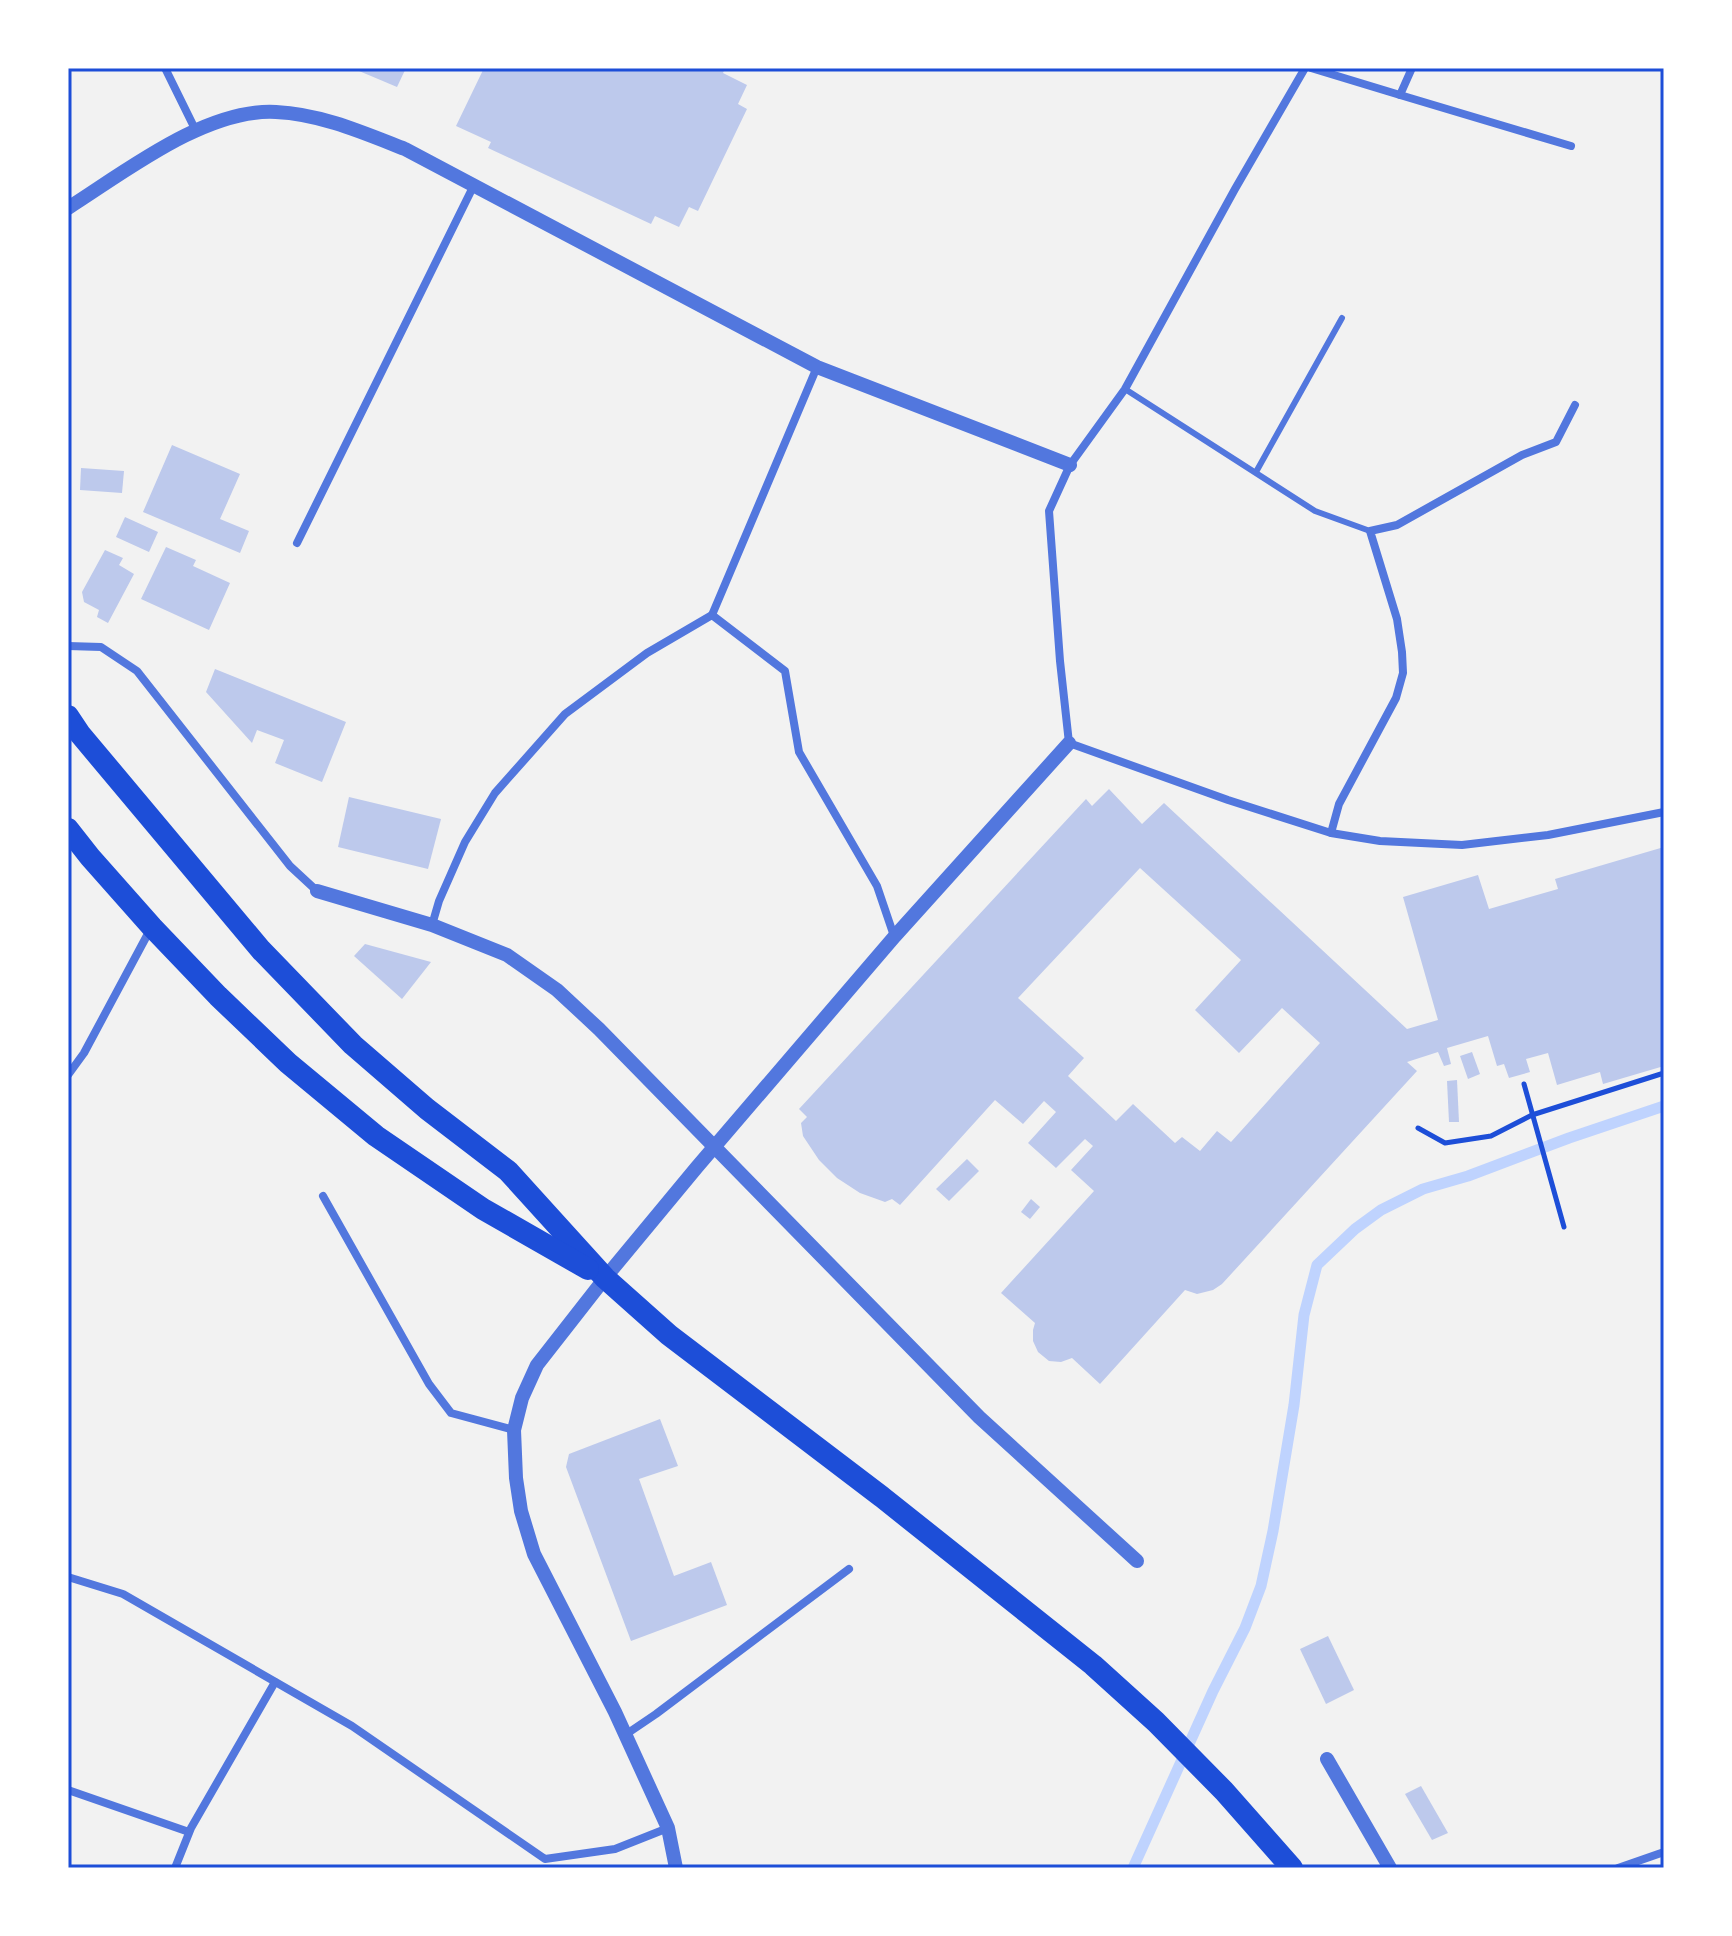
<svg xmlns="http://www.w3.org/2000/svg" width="1732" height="1936" font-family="Poppins,sans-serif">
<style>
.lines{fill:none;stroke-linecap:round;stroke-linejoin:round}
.stream{stroke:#bfd3fe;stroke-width:11}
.building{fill:#bdc9ec;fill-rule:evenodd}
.path{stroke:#1d4ed8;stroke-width:5}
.service{stroke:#5277de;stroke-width:6}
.minor{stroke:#5277de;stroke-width:8}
.tertiary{stroke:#5277de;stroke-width:14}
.trunk{stroke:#1d4ed8;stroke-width:22}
.neatline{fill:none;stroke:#1d4ed8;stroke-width:3}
</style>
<rect width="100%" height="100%" fill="#f2f2f2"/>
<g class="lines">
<polyline class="stream" points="1133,1868 1213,1691 1245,1628 1261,1586 1273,1531 1294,1405 1304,1315 1317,1265 1355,1229 1381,1210 1423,1189 1468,1176 1569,1138 1664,1106"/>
</g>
<g class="building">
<polygon points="352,68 406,68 397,87"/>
<polygon points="484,68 725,68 723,73 747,85 738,104 747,109 698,211 689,207 679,227 655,216 651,224 488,148 491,142 456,126"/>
<polygon points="172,445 240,474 220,519 249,531 240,553 143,512"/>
<polygon points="81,468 124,471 122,493 80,490"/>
<polygon points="125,517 158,532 149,552 116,537"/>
<polygon points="166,547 196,560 193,566 230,583 209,630 141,599"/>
<polygon points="105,550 123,558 119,565 134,574 108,623 97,617 99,610 84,602 82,592"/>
<polygon points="215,669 346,722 322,782 275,763 284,740 257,730 252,743 206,692"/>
<path d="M1109 789 1142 824 1164 803 1407 1029 1438 1020 1403 897 1478 875 1489 909 1558 889 1555 879 1664 847V1066L1603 1084 1600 1072 1557 1085 1548 1053 1526 1059 1530 1072 1509 1078 1504 1064 1497 1066 1488 1036 1447 1048 1451 1064 1444 1066 1438 1052 1407 1062 1417 1071 1222 1284 1213 1290 1197 1294 1185 1290 1100 1384 1072 1358 1061 1362 1049 1361 1038 1352 1033 1341V1330L1035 1323 1001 1293 1094 1191 1071 1170 1093 1146 1085 1139 1056 1168 1028 1143 1056 1112 1044 1101 1023 1124 995 1100 900 1205 892 1199 885 1202 860 1193 837 1178 819 1160 803 1136 801 1123 807 1117 799 1109 1086 799 1092 806ZM1140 868 1241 960 1195 1010 1239 1053 1282 1008 1320 1043 1231 1142 1217 1131 1200 1151 1182 1137 1175 1143 1133 1104 1116 1121 1068 1076 1084 1058 1018 998Z"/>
<polygon points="349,797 441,819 428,869 338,847"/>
<polygon points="365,944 431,962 402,999 354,956"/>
<polygon points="1472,1052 1480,1074 1468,1079 1460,1056"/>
<polygon points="1457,1080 1459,1122 1449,1122 1447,1081"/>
<polygon points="967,1159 979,1171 949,1201 936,1189"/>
<polygon points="1031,1199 1040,1207 1030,1219 1021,1212"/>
<polygon points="660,1419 678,1466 639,1479 674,1576 711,1562 727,1605 631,1641 566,1467 569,1454"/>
<polygon points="1328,1636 1354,1690 1326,1704 1300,1649"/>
<polygon points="1421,1786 1448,1833 1432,1840 1405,1794"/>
</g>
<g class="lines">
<g class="path">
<polyline points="1524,1084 1564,1227"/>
<polyline points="1418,1128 1445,1143 1491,1136 1532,1115 1664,1073"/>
</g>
<g class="service">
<polyline points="1125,389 1315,511 1370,531"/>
<polyline points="1256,472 1342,318"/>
</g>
<g class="minor">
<polyline points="165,68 196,131"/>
<polyline points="1305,68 1235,189 1125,389 1070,465 1049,511 1060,661 1069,743 1228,800 1331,833 1380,841 1462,845 1548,835 1664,812"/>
<polyline points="1311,68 1400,95 1412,68"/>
<polyline points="1400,95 1571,146"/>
<polyline points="297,543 474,185"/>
<polyline points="712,615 817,367"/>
<polyline points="68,646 101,647 137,671 290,866 317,891"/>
<polyline points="1331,833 1339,804 1396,698 1403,673 1402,652 1397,619 1370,531 1397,525 1522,455 1556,442 1575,405"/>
<polyline points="432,925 439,901 465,842 495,793 565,714 647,653 712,615 785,671 799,752 877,886 894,936"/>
<polyline points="68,1075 84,1053 151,928"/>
<polyline points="323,1196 429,1384 451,1413 514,1430"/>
<polyline points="68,1577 123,1594 352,1726 545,1859 615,1849 668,1828"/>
<polyline points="625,1735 656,1714 849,1569"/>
<polyline points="68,1790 189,1832"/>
<polyline points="175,1868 191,1828 275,1682"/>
<polyline points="1618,1868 1664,1852"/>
</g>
<g class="tertiary">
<path d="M68 208C125 172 206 108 276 112 321 114 364 133 405 149L817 367 1070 465"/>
<polyline points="317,891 432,925 507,955 557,990 599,1029 979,1417 1137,1561"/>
<polyline points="1327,1759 1390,1868"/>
<polyline points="676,1868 668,1828 615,1712 534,1554 521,1511 516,1478 514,1430 522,1398 537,1365 605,1278 697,1167 895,936 1069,743"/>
</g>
<g class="trunk">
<polyline points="68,716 80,734 261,950 353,1045 427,1109 508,1171 605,1278 669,1335 882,1497 1093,1665 1156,1722 1224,1791 1292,1868"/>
<polyline points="68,829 90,857 152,927 218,996 288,1063 376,1136 483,1209 588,1269"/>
</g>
</g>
<rect width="1732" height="1936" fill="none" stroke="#ffffff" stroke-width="140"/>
<rect x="70" y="70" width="1592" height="1796" class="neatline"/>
</svg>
